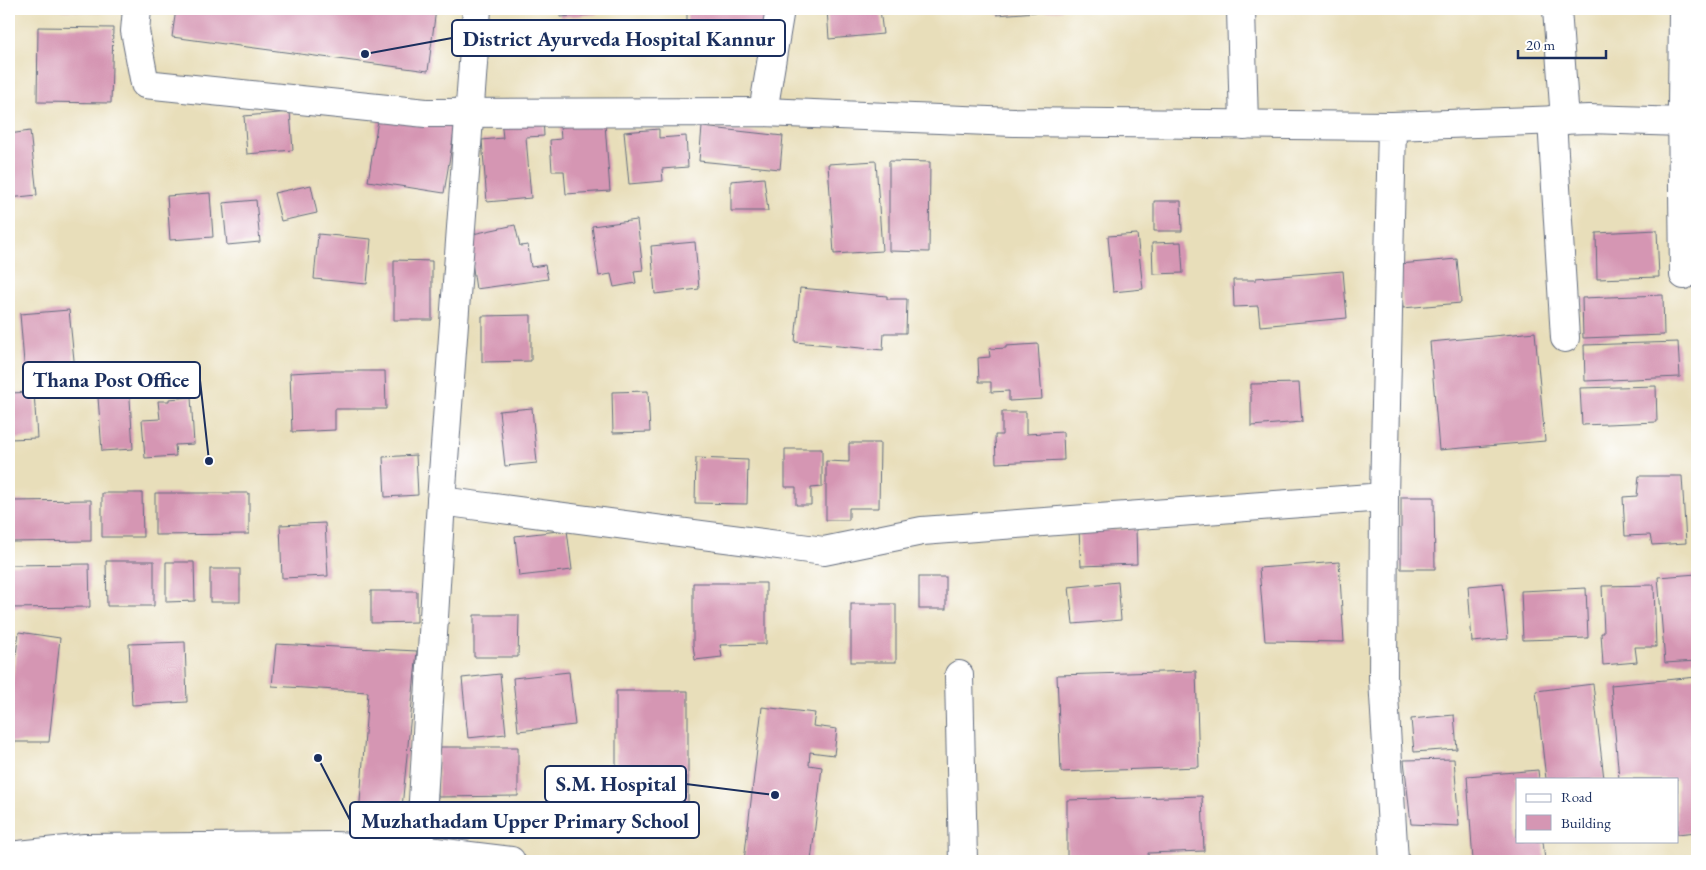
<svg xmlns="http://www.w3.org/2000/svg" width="1706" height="870" font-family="'EB Garamond',serif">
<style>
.building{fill:#d596b3}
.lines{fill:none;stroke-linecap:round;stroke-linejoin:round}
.minor-casing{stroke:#636c7e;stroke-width:30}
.highway-casing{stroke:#636c7e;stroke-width:30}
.minor{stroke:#fff;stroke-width:28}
.highway{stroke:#fff;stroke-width:28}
.leader{fill:none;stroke:#1b2f5e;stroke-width:2}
.callout-dot{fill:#1b2f5e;stroke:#fff;stroke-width:2}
.callout{fill:#fff;stroke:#1b2f5e;stroke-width:2}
.callout-label{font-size:21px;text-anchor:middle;font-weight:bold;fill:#1b2f5e}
</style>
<rect width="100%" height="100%" fill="#fff"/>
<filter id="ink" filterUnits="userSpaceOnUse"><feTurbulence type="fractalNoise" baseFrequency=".02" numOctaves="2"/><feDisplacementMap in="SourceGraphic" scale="10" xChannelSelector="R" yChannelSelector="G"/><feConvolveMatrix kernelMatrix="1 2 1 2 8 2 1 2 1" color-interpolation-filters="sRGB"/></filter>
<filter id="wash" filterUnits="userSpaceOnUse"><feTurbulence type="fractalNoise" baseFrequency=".0096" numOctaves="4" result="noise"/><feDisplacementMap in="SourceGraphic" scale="20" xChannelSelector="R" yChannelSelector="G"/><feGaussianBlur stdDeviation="1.12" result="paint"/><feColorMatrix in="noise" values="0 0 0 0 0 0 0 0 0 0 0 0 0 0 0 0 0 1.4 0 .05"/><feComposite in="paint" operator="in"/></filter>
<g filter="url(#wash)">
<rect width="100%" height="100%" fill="#e8deba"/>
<g id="blocks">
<g class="building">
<polygon points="61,9 102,9 101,13 61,10"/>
<polygon points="176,9 436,9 428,71 172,37"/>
<polygon points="560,9 597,9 597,14 560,17"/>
<rect x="620" y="9" width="39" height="4"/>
<polygon points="687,9 766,9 765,46 687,45"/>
<polygon points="827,9 880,9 883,34 829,39"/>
<polygon points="996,9 1062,9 1062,10 997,15"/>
<polygon points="38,27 113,28 111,103 37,102"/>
<polygon points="290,112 293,150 247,154 244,116"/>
<polygon points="379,114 455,126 444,193 368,181"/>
<polygon points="543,117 544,136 526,137 531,198 487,202 482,140 503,138 501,120"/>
<polygon points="605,124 610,191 566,194 564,171 552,171 550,140 561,139 560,127"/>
<polygon points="702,127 783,136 780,169 699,161"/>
<polygon points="659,129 659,138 686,136 688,167 662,169 663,181 629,184 624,132"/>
<polygon points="30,131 37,195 9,198 9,134"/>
<polygon points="876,161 882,251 834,254 828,164"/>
<polygon points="889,161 930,162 929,252 889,251"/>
<polygon points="764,178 768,211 731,211 731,181"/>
<polygon points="311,185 317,213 281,221 274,193"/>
<polygon points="210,193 213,237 170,240 167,196"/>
<polygon points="256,200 260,242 227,245 223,203"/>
<polygon points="1154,201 1181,201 1182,231 1154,231"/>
<polygon points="637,220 643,270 634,271 636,283 614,287 611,274 599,276 592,226"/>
<polygon points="515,225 520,246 528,245 531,267 545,265 548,279 476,289 468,235"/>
<polygon points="1657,230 1659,277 1597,279 1596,233"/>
<polygon points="318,234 371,239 367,284 314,279"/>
<polygon points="1137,234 1143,289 1113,292 1108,236"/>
<polygon points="695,242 699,289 655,294 651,246"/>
<polygon points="1181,242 1183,273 1153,274 1152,243"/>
<polygon points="1457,259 1461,303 1403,308 1399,264"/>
<polygon points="394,260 432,261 432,320 394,320"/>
<polygon points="1343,271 1347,318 1260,326 1258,306 1234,307 1233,280 1256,280 1256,278"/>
<polygon points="800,288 887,296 887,299 907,299 906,333 884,333 883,350 795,342"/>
<polygon points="1663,295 1664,335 1583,338 1582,298"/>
<polygon points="69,310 75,370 25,375 20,314"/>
<polygon points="531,315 531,361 482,362 482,316"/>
<polygon points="1535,332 1545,441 1439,450 1430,342"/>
<polygon points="1678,342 1680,377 1585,381 1584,345"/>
<polygon points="1038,344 1042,399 1009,401 1009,391 991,392 991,382 979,382 978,358 990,357 989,349 1006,348 1006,346"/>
<polygon points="328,371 385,371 386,409 335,409 335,430 292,432 290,373"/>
<polygon points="129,382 133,449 102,451 97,384"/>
<polygon points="1299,383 1302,422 1251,426 1251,384"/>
<polygon points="1656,386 1657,422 1582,425 1580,388"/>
<polygon points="648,391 650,432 613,433 612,392"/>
<polygon points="34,392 37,438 9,439 9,393"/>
<polygon points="191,397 194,444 175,445 176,456 145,458 142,420 160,419 158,401 169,401 169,399"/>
<polygon points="532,408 537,463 505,466 499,411"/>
<polygon points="1002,412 1026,412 1026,434 1063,432 1064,460 996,463 995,435 1002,435"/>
<polygon points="849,443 880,443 879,508 849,508 849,520 826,520 826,461 849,462"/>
<polygon points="785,449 822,449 822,487 811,488 811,505 796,505 796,487 785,487"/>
<polygon points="416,455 418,495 385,497 383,457"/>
<polygon points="696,458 748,460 747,504 695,503"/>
<polygon points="1639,476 1682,476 1686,543 1652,545 1650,535 1625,536 1623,497 1637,496"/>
<polygon points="102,493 142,493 143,537 102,537"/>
<polygon points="155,493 249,493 249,534 155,535"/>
<polygon points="1401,497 1434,497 1435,569 1401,569"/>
<polygon points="91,500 91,541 11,542 10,501"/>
<polygon points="325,523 328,576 282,578 280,525"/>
<polygon points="1136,529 1137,564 1081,566 1079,531"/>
<polygon points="567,530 572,570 519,576 515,536"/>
<polygon points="106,561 154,561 154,606 107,606"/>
<polygon points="166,562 194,562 195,601 166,602"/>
<polygon points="1339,562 1344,642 1265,641 1259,568"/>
<polygon points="89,564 90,607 9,608 9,565"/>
<rect x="210" y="569" width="30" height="33"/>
<polygon points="1697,574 1697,661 1665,663 1658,577"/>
<rect x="919" y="577" width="27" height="32"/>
<polygon points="1118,582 1121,620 1073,624 1069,587"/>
<polygon points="693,583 766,583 766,644 720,645 722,657 695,660 693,645"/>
<polygon points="1503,583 1508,639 1472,642 1468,586"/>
<polygon points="1654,585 1656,647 1635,647 1637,662 1603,665 1601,633 1604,633 1602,586"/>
<polygon points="1586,588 1588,638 1523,640 1521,591"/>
<polygon points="371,591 417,591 417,622 371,623"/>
<rect x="851" y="604" width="45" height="58"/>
<polygon points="474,615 519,615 518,657 474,657"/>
<polygon points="19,632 60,638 49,742 9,742 9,706"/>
<polygon points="185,642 187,702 132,705 129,644"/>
<polygon points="276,644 417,651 401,818 359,816 368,692 272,686"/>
<polygon points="1196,671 1199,767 1061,772 1057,675"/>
<polygon points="569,672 575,725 518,731 513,678"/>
<polygon points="500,674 506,734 468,738 462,678"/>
<polygon points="1697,677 1697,832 1677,834 1677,779 1619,779 1611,685"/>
<polygon points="1593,684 1604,779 1546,779 1536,691"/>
<polygon points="616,691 688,691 688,823 616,824"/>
<polygon points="762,707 815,713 813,726 837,729 834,755 810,752 809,765 822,767 811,861 744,861"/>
<polygon points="1454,715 1457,749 1414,752 1411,719"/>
<polygon points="438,747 518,747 518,796 438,797"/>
<polygon points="1454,759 1459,826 1411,824 1404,760"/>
<polygon points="1538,770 1539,779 1517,779 1517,841 1543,841 1545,861 1473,861 1467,776"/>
<polygon points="1202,796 1204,851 1148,853 1149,861 1067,861 1067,800"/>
</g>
</g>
</g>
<g filter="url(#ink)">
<use href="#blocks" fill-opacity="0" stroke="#636c7e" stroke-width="1"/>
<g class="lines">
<g class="minor-casing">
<g id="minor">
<polyline points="137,9 135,31 145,84 426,113 763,112 1014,122 1392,126 1384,497 922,531 824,551 441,501"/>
<polyline points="1241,9 1244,125"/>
<polyline points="1557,9 1565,120"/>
<polyline points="1683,9 1682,106 1684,275"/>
<polyline points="763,112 780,9"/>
<polyline points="1552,120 1565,338"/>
<polyline points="1392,126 1589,119 1682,122"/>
<polyline points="1384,497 1383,679 1394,861"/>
<polyline points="959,675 963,861"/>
<polyline points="420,850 441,501 477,9"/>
</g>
</g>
<g class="highway-casing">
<polyline id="highway" points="9,856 85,848 334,846 420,850 511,861"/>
</g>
<use href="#minor" class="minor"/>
<use href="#highway" class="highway"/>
</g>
</g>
<path class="leader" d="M365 54L452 38M209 461L200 380M775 795L686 784M318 758L350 820"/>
<g class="callout-dot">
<circle cx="365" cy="54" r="5"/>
<circle cx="209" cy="461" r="5"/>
<circle cx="775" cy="795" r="5"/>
<circle cx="318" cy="758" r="5"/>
</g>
<g class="callout">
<rect x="452" y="20" width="333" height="36" rx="5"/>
<rect x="23" y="362" width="177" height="36" rx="5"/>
<rect x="545" y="766" width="141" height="36" rx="5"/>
<rect x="350" y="802" width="349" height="36" rx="5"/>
</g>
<g class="callout-label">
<text x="619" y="46">District Ayurveda Hospital Kannur</text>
<text x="111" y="387">Thana Post Office</text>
<text x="616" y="791">S.M. Hospital</text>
<text x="525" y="828">Muzhathadam Upper Primary School</text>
</g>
<rect width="1706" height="870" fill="none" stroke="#fff" stroke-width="30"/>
<rect x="1516" y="778" width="162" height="65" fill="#ffffff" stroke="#a4acbf"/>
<rect x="1526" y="794" width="25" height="8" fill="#ffffff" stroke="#a4acbf"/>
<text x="1561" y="802" font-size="15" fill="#1b2f5e">Road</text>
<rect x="1526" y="815" width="25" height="15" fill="#d596b3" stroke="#a4acbf"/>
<text x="1561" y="828" font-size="15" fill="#1b2f5e">Building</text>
<path d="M1518 50v8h88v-8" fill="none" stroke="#1b2f5e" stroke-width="2.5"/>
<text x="1526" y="50" font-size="15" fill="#1b2f5e" stroke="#ffffff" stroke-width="4" paint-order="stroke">20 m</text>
</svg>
